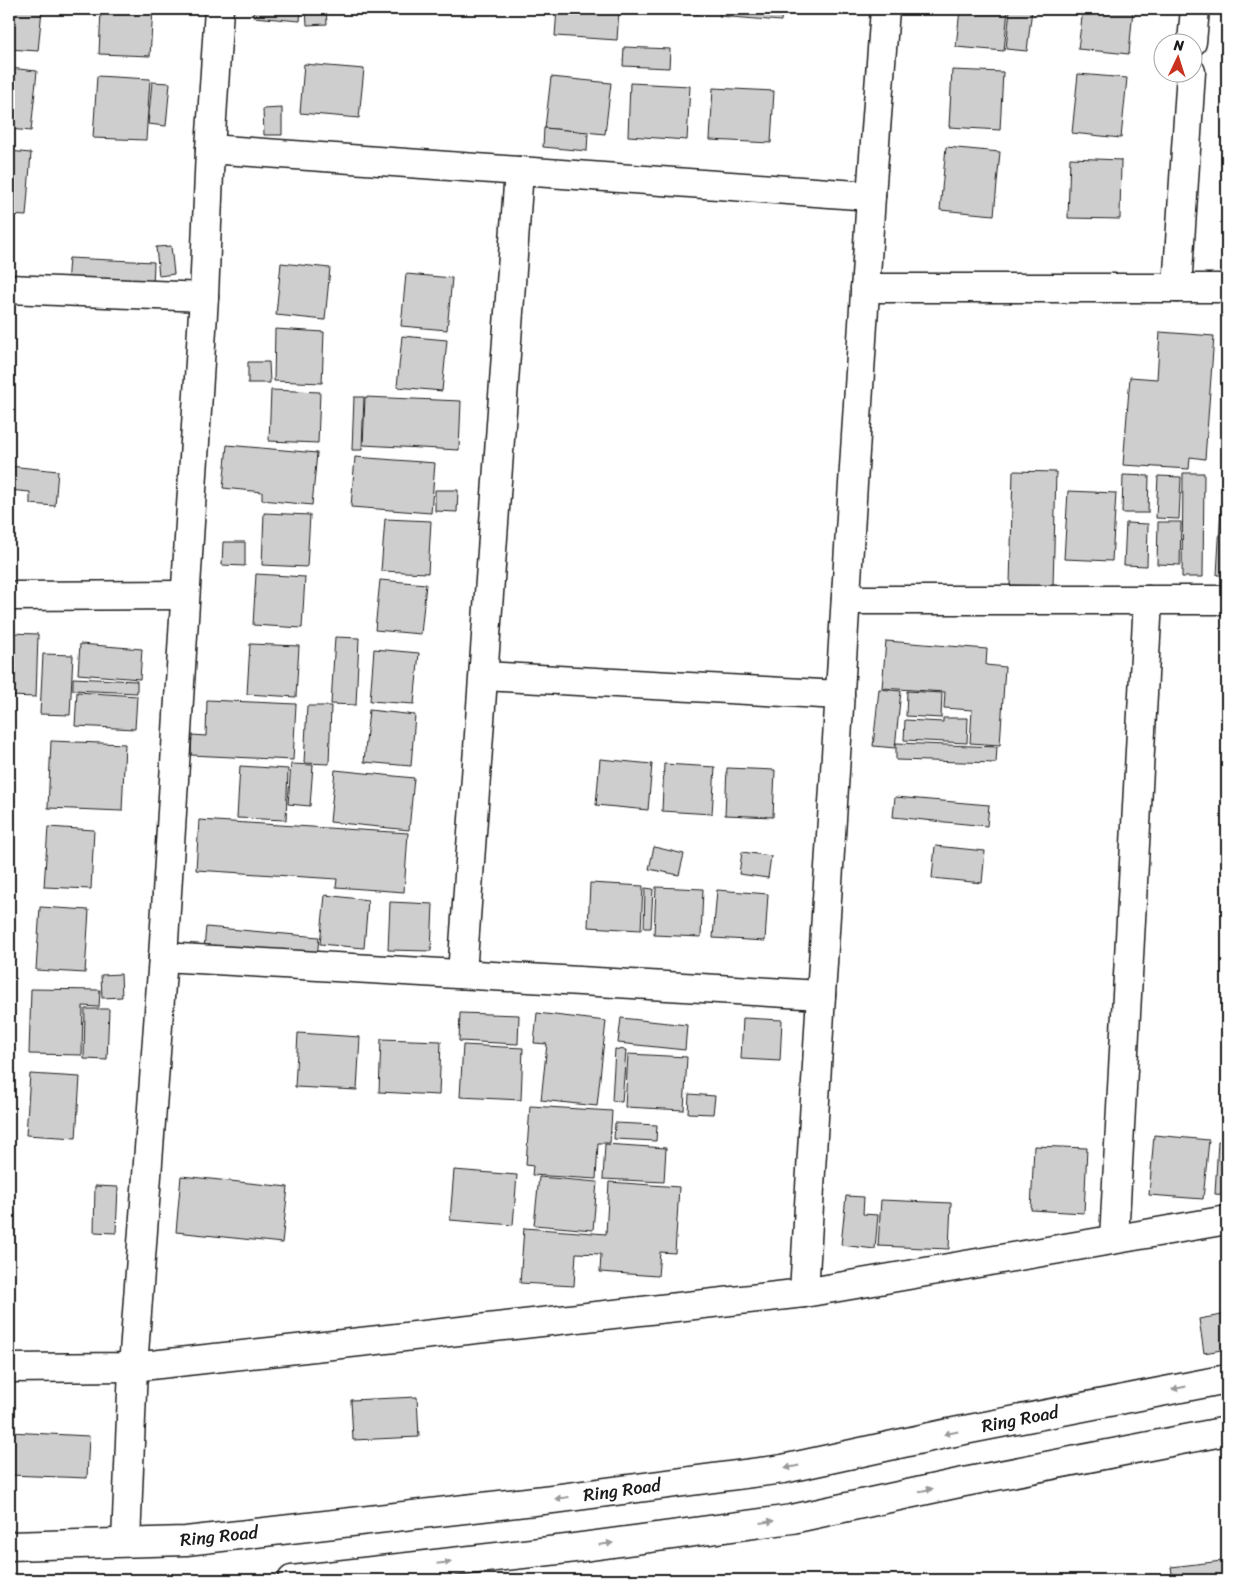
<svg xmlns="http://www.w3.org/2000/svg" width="1236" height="1589" font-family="Sriracha,sans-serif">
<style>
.building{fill:#cecece;stroke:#1c1c1c}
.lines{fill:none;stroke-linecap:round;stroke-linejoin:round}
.street-casing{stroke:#1c1c1c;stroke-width:31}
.primary-casing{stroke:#1c1c1c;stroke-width:31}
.street{stroke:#fff;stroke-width:28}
.primary{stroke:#fff;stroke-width:28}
.oneway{fill:#999}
.labels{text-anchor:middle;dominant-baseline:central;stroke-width:5;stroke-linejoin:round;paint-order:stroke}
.street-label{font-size:18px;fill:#1c1c1c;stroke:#fff}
</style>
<rect width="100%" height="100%" fill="#fff"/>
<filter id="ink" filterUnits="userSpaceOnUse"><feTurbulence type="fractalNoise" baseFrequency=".02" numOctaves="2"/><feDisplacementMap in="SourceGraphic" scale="10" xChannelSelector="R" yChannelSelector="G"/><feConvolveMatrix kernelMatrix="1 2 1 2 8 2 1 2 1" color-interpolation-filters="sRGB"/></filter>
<g filter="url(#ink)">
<g class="building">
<polygon points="9,9 42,9 38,51 9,49"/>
<polygon points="101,9 153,9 150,56 99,54"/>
<polygon points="254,9 301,9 300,21 253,17"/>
<polygon points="306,9 326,9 327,24 307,25"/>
<polygon points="557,9 619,9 617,40 555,36"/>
<polygon points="638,9 700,9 699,14"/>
<polygon points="720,9 782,9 781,21 719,16"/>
<polygon points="960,9 1008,9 1004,51 956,47"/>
<polygon points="1010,9 1032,9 1027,51 1006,49"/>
<polygon points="1083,9 1133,9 1129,54 1078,49"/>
<polygon points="624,47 670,49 669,68 623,66"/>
<polygon points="304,64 364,69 359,118 300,113"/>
<polygon points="9,68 37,71 31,131 9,129"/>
<polygon points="952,70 1003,72 1000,130 949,127"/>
<polygon points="1078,74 1127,78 1121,138 1072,133"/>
<polygon points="97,76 150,79 146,140 93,138"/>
<polygon points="551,77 611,83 605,134 545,128"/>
<polygon points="152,82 170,83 166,126 148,124"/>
<polygon points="630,83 690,86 687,140 628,136"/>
<polygon points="713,88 774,91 771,143 710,140"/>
<polygon points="282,108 282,135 264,135 263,109"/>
<polygon points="544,128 588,132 587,151 543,147"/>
<polygon points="946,147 1000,152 994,215 940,210"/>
<polygon points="9,151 31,153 26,216 9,215"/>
<polygon points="1070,158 1121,160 1120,219 1068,218"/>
<polygon points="171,246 174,274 159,276 156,247"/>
<polygon points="69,258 154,262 153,288 67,285"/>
<polygon points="281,263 330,268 325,320 276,315"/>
<polygon points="406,274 452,278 447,330 401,326"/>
<polygon points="275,329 324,332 322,383 274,381"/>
<polygon points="1160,332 1214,336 1205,459 1190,457 1189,469 1123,465 1130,377 1157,379"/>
<polygon points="402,336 447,340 442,391 397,387"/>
<polygon points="248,362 269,362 270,383 248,383"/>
<polygon points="271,390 320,392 318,443 269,441"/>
<polygon points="354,397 364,397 362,450 352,450"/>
<polygon points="365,397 461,401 459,450 363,445"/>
<polygon points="227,445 317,453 312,505 262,500 262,492 223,488"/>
<polygon points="355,457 435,463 431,513 351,507"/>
<polygon points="9,466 58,471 55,506 30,504 30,492 9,490"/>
<polygon points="1013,471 1056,472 1053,586 1010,585"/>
<polygon points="1223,471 1227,471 1227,575 1217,575"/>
<polygon points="1183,473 1204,473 1203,577 1182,577"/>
<polygon points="1123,475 1149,476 1148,513 1122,513"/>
<polygon points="1158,476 1181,477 1179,519 1156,518"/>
<polygon points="435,490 458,490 457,512 435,511"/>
<polygon points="1068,491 1116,493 1112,561 1064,559"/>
<polygon points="264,513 310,515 307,567 262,565"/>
<polygon points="385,519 431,521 428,573 381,571"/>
<polygon points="1158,522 1181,522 1180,565 1157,564"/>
<polygon points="1126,523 1148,524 1147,566 1124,565"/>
<polygon points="223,542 245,542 245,566 222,565"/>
<polygon points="256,574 305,577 302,628 253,625"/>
<polygon points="380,580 426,584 421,634 375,630"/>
<polygon points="9,633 38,634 36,697 9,696"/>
<polygon points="335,637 359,638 356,705 331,704"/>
<polygon points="886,641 987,649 986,665 1005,667 1000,745 970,743 972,710 944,708 945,692 882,688"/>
<polygon points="80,644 142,649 140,679 78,674"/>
<polygon points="250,644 299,646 296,697 247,694"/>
<polygon points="374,649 419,653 414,704 370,701"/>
<polygon points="43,654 73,655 70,715 40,714"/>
<polygon points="73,678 137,681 137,693 73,690"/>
<polygon points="879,689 901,691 895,748 873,746"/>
<polygon points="907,691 942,693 941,718 906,716"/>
<polygon points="77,692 137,696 135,729 75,726"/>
<polygon points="207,700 296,704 293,760 191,755 192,735 206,736"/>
<polygon points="307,706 331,706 329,764 304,763"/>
<polygon points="369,710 415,715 411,766 364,762"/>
<polygon points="943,718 968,718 967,743 904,740 905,720 943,722"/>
<polygon points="51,741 125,744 122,811 48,808"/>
<polygon points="896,743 997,747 996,763 896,760"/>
<polygon points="600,759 652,764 648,810 596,805"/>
<polygon points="291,764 313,765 310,806 288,804"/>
<polygon points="664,764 715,767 712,814 662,811"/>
<polygon points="240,766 288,769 286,820 237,818"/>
<polygon points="727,768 775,770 773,817 725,815"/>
<polygon points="335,770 414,778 409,830 330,822"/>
<polygon points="895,797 989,805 987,826 893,817"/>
<polygon points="199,820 408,833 404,892 336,887 337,879 196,870"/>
<polygon points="48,827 94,830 91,889 44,887"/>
<polygon points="935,846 985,851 982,883 932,878"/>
<polygon points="654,847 684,854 679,875 649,869"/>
<polygon points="742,852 771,856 768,878 739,874"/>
<polygon points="590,883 643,886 641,930 588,927"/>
<polygon points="656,887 703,889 701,937 654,935"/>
<polygon points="645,888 653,889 651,928 644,928"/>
<polygon points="717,890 768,894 765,941 713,938"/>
<polygon points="325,895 368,900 364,948 320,944"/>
<polygon points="390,902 433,904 431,951 388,950"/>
<polygon points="40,907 89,910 85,973 36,970"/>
<polygon points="206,927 319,937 317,959 204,949"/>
<polygon points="121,974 122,997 102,998 101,975"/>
<polygon points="31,989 100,990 99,1007 83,1006 82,1055 29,1054"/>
<polygon points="85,1009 109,1009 107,1060 84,1059"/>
<polygon points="460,1013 519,1015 518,1044 459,1041"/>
<polygon points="537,1013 606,1021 597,1106 541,1100 547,1044 534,1043"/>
<polygon points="621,1018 687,1025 685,1050 618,1043"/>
<polygon points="743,1018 782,1020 780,1061 741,1059"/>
<polygon points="298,1033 360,1037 357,1090 295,1087"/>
<polygon points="381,1039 441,1041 439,1095 379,1092"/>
<polygon points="463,1045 523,1048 521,1100 460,1097"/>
<polygon points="615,1049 626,1050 622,1102 612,1101"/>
<polygon points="628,1054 687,1057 684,1110 625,1107"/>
<polygon points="30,1074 80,1077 76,1138 26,1135"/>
<polygon points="689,1094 715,1096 713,1114 688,1113"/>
<polygon points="530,1106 612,1111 610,1143 598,1143 596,1179 532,1175 533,1166 526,1165"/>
<polygon points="615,1123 657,1125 656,1141 614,1139"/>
<polygon points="1154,1135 1209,1140 1203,1199 1149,1195"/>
<polygon points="1218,1141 1227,1141 1227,1195 1215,1194"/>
<polygon points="605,1144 666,1148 664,1182 603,1179"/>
<polygon points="1034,1146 1087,1148 1084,1213 1031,1210"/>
<polygon points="454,1170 517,1175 513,1225 450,1220"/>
<polygon points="181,1176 288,1187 282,1243 176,1232"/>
<polygon points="539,1177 597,1182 593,1230 534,1225"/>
<polygon points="609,1182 679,1187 675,1253 660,1252 658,1276 600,1272 601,1254 576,1253 574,1286 520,1283 524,1228 606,1234"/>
<polygon points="95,1186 118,1187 116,1233 94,1232"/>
<polygon points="846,1196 864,1197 863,1214 878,1215 875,1249 841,1245"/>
<polygon points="881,1200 951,1203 949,1249 878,1246"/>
<polygon points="1227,1314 1227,1349 1204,1353 1199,1319"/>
<polygon points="417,1397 419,1437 353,1440 351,1400"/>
<polygon points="9,1432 89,1436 87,1478 9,1475"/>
<polygon points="1222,1561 1224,1580 1173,1580 1171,1567"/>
</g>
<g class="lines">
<g class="street-casing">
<g id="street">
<polyline points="1192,42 1195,9"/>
<polyline points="210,149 871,196"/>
<polyline points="865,288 1227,288"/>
<polyline points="1177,288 1191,72"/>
<polyline points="9,289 204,297"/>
<polyline points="9,596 185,595"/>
<polyline points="846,600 1227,600"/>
<polyline points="484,676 840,695"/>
<polyline points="163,957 821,995"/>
<polyline points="462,974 519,171"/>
<polyline points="1114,1239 1148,600"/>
<polyline points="804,1293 821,995 871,196 885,9"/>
<polyline points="9,1368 133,1367 804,1293 1227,1220"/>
<polyline points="126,1542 133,1367 163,957 204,297 210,149 219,9"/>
</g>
</g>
<g class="primary-casing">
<g id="primary">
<polyline points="9,1546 186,1541 561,1498 783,1469 949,1433 1227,1379"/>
<polyline points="292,1580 567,1549 792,1519 959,1483 1227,1431"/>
</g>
</g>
<use href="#street" class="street"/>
<use href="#primary" class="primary"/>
</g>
<defs><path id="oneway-solid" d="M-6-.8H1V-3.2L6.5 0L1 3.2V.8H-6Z" transform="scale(1.25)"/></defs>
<g class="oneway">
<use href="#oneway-solid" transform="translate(1179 1388) rotate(169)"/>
<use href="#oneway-solid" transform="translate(951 1433) rotate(169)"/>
<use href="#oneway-solid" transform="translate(792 1467) rotate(168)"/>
<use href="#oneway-solid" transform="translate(926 1490) rotate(-12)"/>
<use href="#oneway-solid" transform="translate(562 1498) rotate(173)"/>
<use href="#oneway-solid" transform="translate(767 1522) rotate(-8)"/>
<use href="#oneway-solid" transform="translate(606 1544) rotate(-8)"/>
<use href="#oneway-solid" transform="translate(444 1563) rotate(-6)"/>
</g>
</g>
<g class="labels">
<g class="street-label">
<text transform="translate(1020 1419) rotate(-11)">Ring Road</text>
<text transform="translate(622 1490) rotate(-8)">Ring Road</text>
<text transform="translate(219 1536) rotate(-6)">Ring Road</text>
</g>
</g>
<rect width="1236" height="1589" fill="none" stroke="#fff" stroke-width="30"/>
<rect x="15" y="15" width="1206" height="1559" fill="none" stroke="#1c1c1c" stroke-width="2" filter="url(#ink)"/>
<g transform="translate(1178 58) rotate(4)"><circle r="24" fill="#ffffff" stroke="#a4a4a4"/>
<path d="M0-4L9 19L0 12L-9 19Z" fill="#c8321e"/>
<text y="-8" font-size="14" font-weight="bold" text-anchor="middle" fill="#1c1c1c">N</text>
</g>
</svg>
